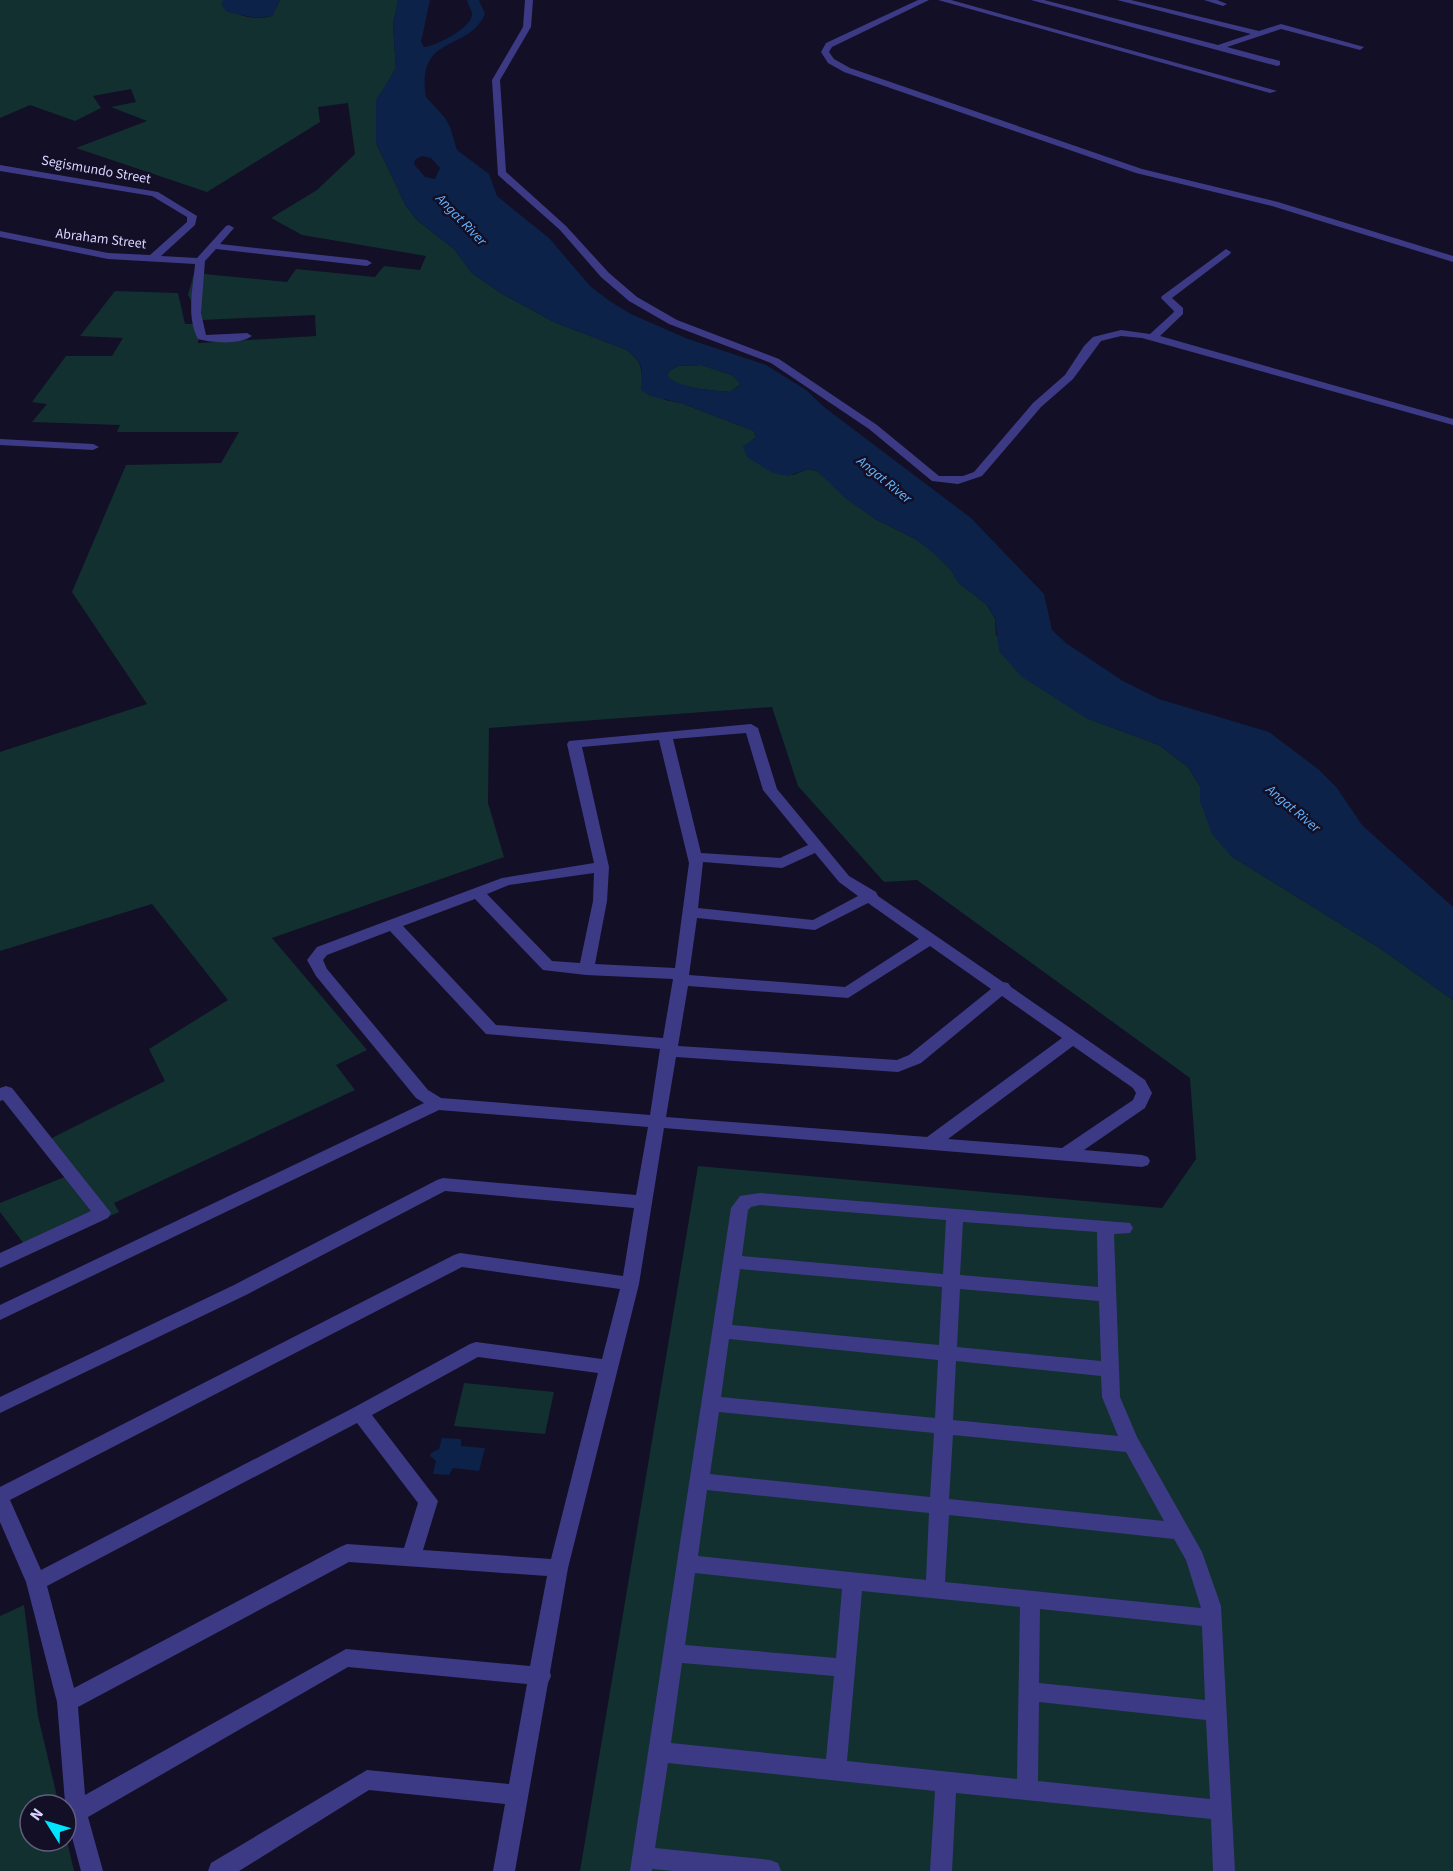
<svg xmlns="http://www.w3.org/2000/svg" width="1453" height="1871" font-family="'Source Sans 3',sans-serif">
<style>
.green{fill:#12302f}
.water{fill:#0c2248;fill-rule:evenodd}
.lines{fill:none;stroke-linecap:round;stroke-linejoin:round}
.street{fill:#3d3a85;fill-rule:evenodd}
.labels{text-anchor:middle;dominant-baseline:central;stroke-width:5;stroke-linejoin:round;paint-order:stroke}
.far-street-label{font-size:14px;fill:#d9d4ff;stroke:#130f26}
.far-water-label{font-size:14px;font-style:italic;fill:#62b6ff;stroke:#130f26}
</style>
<rect width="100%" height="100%" fill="#130f26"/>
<g class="green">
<path d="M0 0H224L222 4C236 16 253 21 272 16L280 0H398L393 25 396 68 388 82 376 143 406 206 417 220 454 249 472 273 499 292 554 322 627 350C639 360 642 365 642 381L665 400 681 403 754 431 756 438 752 440 793 475 808 469 817 471 875 519 917 540 933 552 950 569 959 583 986 604 995 618 996 635 1086 718 1159 745 1188 767 1200 786V801L1231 856 1381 949 1453 1000V1871H580L698 1166 1162 1208 1196 1159 1190 1078 917 880 884 882 798 786 772 707 489 728 488 803 504 857 272 938 367 1050 336 1065 355 1090 114 1203 119 1212 30 1252 0 1212V1203L72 1174 50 1139 165 1081 149 1049 228 1000 152 904 0 951V752L147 704 72 592 126 465 221 463 239 432H117L120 425 32 422 47 404 32 402 66 356H112L123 338 80 336 115 291 178 293 185 324H201L198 343 316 336 315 315 202 320 188 295 194 273 287 282 296 269 375 277 384 266 420 270 426 256 302 235 271 218 317 190 355 154 348 103 318 107 320 122 207 192 76 148 147 121 111 107 136 102 131 89 93 96 101 108 75 121 30 105 0 118Z"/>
<path d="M701 365 732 375 741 384 730 392C718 391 679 388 670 380 667 377 668 374 669 371L678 366Z"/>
<polygon points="464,1383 554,1392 545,1434 454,1426"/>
<polygon points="24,1605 38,1716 59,1805 30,1805 30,1841 66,1841 66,1837 74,1871 0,1871 0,1616"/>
</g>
<g class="water">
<polygon points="224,0 280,0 272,16 256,18 227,12 221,4"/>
<path d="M398 0H430L421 42 424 47C435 47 474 27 472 13 471 9 468 5 467 0H479L485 14C468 53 416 33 426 97 449 123 447 115 457 150L489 174 497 196 549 238 591 287 611 302 631 314 688 339 766 365 806 390 824 407 971 518 1044 594 1052 630 1066 643 1123 681 1159 699 1269 732 1318 769 1337 788 1362 825 1453 907V1000L1381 949 1231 856 1212 834 1200 801V786L1188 767 1159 745 1086 718 1022 677 999 651 995 617 986 604 959 583 950 569 932 552 917 540 875 519 845 498 817 471 808 469 788 476 773 473 747 457 743 446 756 438 754 431 681 403 650 396 641 390C643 369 644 364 627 350L554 322 499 292 472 273 454 249 417 220 406 206 376 143V100L396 68 393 25ZM422 156 431 158 440 168 435 179 425 177 414 164 415 160ZM701 365 732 375 741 384 730 392C716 391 676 388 668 376L669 371 678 366Z"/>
<polygon points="442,1438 461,1439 461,1446 485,1448 479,1471 453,1468 449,1475 433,1474 436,1461 430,1456 431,1453 439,1449"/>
</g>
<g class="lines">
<g class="street">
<polygon points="525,0 533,0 531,27 500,80 506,172 566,226 609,273 637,297 677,320 779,359 877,425 939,476 963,476 974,472 1033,403 1065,375 1084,346 1093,337 1121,330 1150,334 1173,313 1174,311 1161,298 1162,296 1226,249 1231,252 1230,254 1172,298 1183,308 1183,314 1160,336 1453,419 1453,425 1142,338 1121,336 1101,341 1073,379 1041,407 982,476 958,484 932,481 869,429 771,363 669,324 629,301 601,277 560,230 498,175 492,80 523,27"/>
<polygon points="918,0 929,0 832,47 829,52 834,59 850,68 1142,169 1278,202 1453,256 1453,262 1272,206 1136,173 844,72 828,63 821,52 826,43"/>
<polygon points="938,0 951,0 1277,91 1270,93"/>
<polygon points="1031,0 1044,0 1218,45 1251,34 1117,0 1131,0 1259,31 1281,24 1364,47 1360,50 1281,29 1227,47 1280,61 1280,65 1277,66"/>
<polygon points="1204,0 1217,0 1227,4 1223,6"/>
<path d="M0 165 158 192 197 216 195 225 161 256 197 258 226 226 229 225 234 228 220 244 367 260 372 263 367 266 216 249 205 261 201 313 206 335 247 333 252 336C240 345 213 343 198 339 186 317 193 288 195 264L108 259 0 237V231L108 253 150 255 187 222V217L152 196 0 171Z"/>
<polygon points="0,439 93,444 99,447 93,450 0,445"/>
<path d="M751 724 758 728 777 789 849 876 876 892 878 896 1003 982 1008 983 1011 987 1145 1080 1152 1093 1145 1108 1084 1150 1142 1155 1148 1157 1150 1161 1148 1165 1142 1167 664 1128 639 1284 568 1568 550 1672 551 1676 548 1683 515 1871H493L505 1804 369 1790 239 1871H208L211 1863 367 1770 509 1784 527 1684 348 1667 88 1817 103 1871H81L66 1815 57 1702 26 1582 0 1522V1487L454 1255 460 1253 623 1276 634 1208 445 1191 246 1295 0 1413V1397L234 1285 437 1180 443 1178 636 1195 648 1127 439 1110 0 1320V1305L424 1103 416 1098 316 976 307 960 317 947 502 878 594 863 567 744 569 741ZM746 733 763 790 808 845 780 858 701 853 673 739ZM659 740 689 863 675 968 595 964 607 901 609 867 582 747ZM815 853 839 882 858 896 813 920 698 908 703 862 782 868ZM594 873 593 901 580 963 552 961 487 894 509 885ZM475 899 543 970 586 975 673 979 663 1038 496 1025 403 926ZM868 903 919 939 845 987 689 975 697 918 815 930ZM390 931 486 1034 660 1049 650 1115 441 1098 428 1090 327 969 323 960 327 955ZM930 946 991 989 909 1055 897 1060 678 1046 688 986 848 998ZM1002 996 1062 1038 927 1137 666 1117 676 1057 898 1072 921 1063ZM1073 1046 1133 1088 1136 1093 1133 1100 1062 1148 948 1139ZM462 1267 620 1289 602 1359 476 1342 470 1344 353 1408 41 1570 10 1500ZM478 1357 598 1373 551 1559 423 1550 438 1501 372 1415ZM357 1423 418 1503 404 1548 347 1544 340 1547 74 1688 47 1586ZM349 1562 547 1576 530 1666 346 1649 85 1795 78 1707Z"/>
<polygon points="6,1086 12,1088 111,1213 108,1218 0,1268 0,1253 91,1211 3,1100 0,1101 0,1088"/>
<path d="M760 1193 1130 1223 1133 1228 1130 1233 1114 1234 1120 1397 1137 1437 1202 1552 1221 1606 1235 1871H1213L1211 1819 956 1793 952 1871H930L935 1791 668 1763 655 1848 770 1860 778 1863 781 1871H674L652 1869V1871H630L731 1208 740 1196ZM760 1205 946 1220 943 1274 742 1256 748 1210 751 1207ZM963 1222 1097 1232 1098 1287 960 1275ZM740 1269 942 1287 939 1345 732 1325ZM960 1289 1099 1301 1101 1361 957 1347ZM729 1339 938 1360 935 1418 721 1397ZM956 1361 1101 1376 1102 1397 1118 1436 953 1420ZM719 1412 934 1433 930 1497 710 1474ZM953 1435 1126 1452 1164 1521 949 1499ZM707 1490 929 1513 926 1580 698 1556ZM949 1515 1174 1539 1186 1560 1201 1608 945 1582ZM695 1573 842 1589 836 1658 685 1645ZM862 1591 1020 1607 1017 1779 847 1761ZM1040 1609 1202 1626 1205 1700 1039 1683ZM682 1663 834 1676 826 1759 671 1743ZM1039 1702 1206 1720 1210 1799 1038 1781Z"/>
</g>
</g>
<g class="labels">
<g class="far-street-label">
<text transform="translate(96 170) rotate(10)">Segismundo Street</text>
<text transform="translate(101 239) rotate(7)">Abraham Street</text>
</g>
<g class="far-water-label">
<text transform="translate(461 220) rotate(46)">Angat River</text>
<text transform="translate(884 480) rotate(39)">Angat River</text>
<text transform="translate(1293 809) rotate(40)">Angat River</text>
</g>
</g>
<g transform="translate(48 1823) rotate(307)"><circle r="28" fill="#130f26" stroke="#625e7d" stroke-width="1.5"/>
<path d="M0-4.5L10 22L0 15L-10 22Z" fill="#00e5ff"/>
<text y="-9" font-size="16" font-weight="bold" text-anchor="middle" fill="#d9d4ff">N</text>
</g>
</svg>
